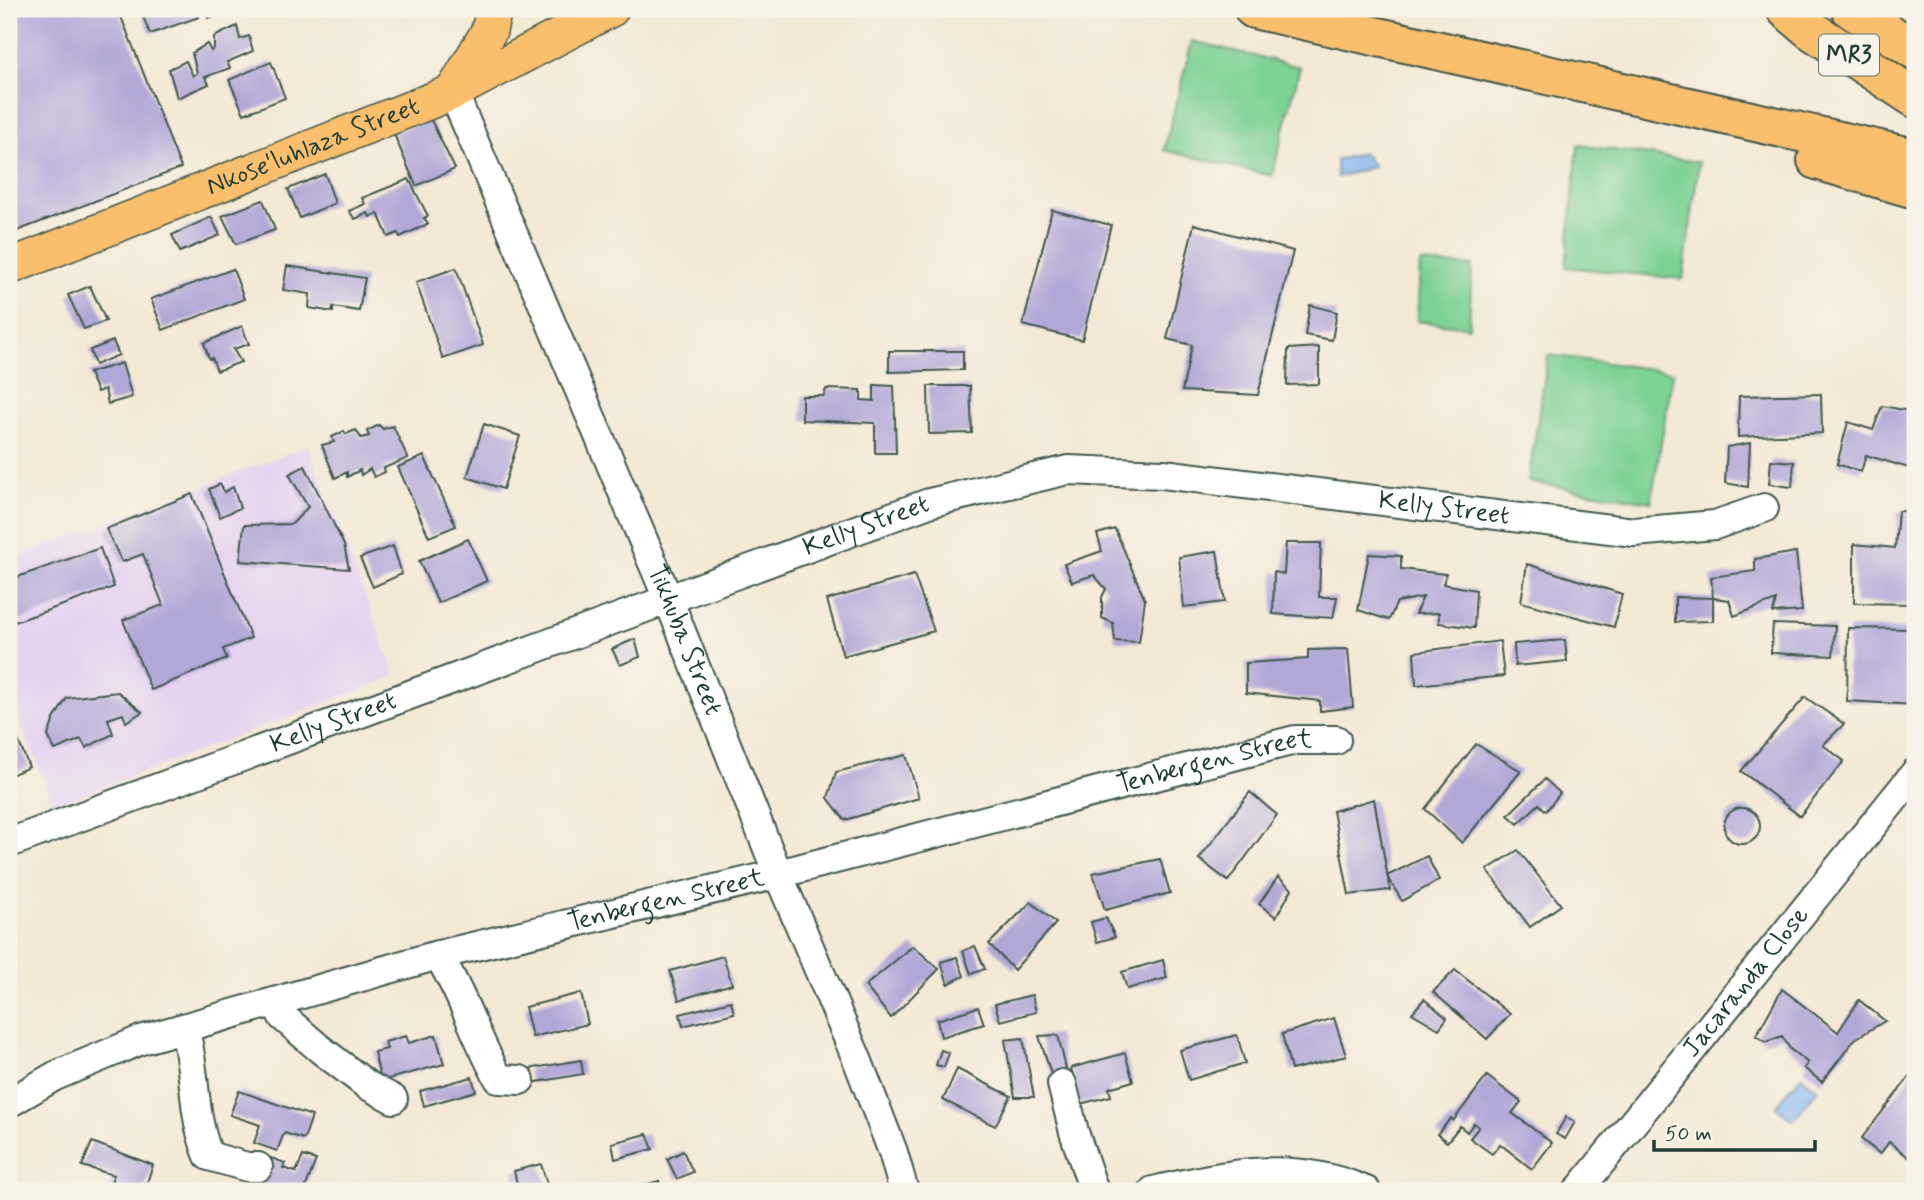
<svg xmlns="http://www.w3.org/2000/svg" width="1924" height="1200" font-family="Mynerve,sans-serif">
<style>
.built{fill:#e5d3f1}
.green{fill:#7cd194;stroke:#4e8764;stroke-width:2}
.water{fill:#88b7f3;stroke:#547a94;stroke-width:2}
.building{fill:#b2a8d8}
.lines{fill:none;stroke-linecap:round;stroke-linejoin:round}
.minor-casing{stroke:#3f574c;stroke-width:32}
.major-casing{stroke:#3f574c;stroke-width:38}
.highway-casing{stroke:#3f574c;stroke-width:42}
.minor{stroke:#fff;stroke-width:28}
.major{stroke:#f9bf6d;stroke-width:35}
.highway{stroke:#f9bf6d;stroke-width:38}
.labels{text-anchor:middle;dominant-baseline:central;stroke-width:6;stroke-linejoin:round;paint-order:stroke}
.shield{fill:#f7f3e8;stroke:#60746a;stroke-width:2}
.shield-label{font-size:24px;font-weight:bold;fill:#1f3d34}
.street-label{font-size:26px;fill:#1f3d34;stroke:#f7f3e8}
</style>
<rect width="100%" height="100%" fill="#f7f3e8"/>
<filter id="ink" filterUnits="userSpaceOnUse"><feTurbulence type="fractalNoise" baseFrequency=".0143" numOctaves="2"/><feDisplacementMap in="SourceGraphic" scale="14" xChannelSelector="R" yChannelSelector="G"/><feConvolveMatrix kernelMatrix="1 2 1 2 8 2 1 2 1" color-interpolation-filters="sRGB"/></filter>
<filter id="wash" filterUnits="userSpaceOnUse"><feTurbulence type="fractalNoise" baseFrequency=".00686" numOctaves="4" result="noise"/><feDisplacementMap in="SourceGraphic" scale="28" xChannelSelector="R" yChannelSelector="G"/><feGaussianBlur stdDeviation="1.57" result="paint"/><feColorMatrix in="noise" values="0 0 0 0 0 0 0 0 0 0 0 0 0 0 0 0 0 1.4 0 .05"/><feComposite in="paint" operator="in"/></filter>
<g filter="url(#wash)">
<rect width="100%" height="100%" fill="#f3e9d4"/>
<polygon class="built" points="308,446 396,676 53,806 9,692 9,560"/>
<g class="green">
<polygon points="1192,41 1300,67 1272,176 1164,150"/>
<polygon points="1578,145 1699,162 1683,279 1566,267"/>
<polygon points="1420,263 1472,266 1469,327 1417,321"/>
<polygon points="1548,355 1673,372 1651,502 1528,482"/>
</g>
<g class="water">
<polygon points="1364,153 1374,167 1337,177 1336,160"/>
<polygon points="1801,1076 1818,1090 1793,1120 1776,1106"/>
</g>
<g id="blocks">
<g class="building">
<polygon points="9,9 118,9 181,168 9,234"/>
<polygon points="160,9 194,9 199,17 150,34 142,14"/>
<polygon points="205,9 232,9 208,18"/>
<polygon points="237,26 240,39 249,36 253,51 227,62 230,68 205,77 209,84 177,98 169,69 186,61 193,76 197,73 192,53 207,44 211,51 214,48 214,37"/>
<polygon points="271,62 285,98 244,114 229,80"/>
<polygon points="431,120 455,169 416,186 393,132"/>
<polygon points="325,174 335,203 300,218 288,189"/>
<polygon points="409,179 428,216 424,218 428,224 400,237 398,233 388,237 378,213 370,217 368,213 355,219 349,211 365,204 362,198"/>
<polygon points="263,200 275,230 236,244 222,216"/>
<polygon points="1052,210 1111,225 1082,340 1023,325"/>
<polygon points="211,217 220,235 180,252 172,235"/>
<polygon points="1194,224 1293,251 1258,395 1182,391 1192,345 1167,339"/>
<polygon points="287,266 365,278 359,311 333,307 333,312 309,308 310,294 283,290"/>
<polygon points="456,268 483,345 443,359 416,282"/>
<polygon points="233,269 244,299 163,330 151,299"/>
<polygon points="90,286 106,321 84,329 68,295"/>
<polygon points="1310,305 1337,312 1332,340 1305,335"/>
<polygon points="242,326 249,344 233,349 241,362 217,371 212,358 209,359 204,343"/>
<polygon points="113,341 119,355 95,365 90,350"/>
<polygon points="1319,347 1319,384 1287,385 1288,349"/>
<polygon points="889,351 963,351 963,370 889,372"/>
<polygon points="122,363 132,397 108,404 105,389 97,392 89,373"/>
<polygon points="874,385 894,386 896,453 875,453 875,423 802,420 802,396 824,396 826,389 861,390 861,400 874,401"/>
<polygon points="928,386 970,386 972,433 929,434"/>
<polygon points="1821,394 1822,433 1738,437 1739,396"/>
<polygon points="1882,406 1915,412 1915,470 1866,455 1861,472 1837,464 1848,422 1873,430"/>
<polygon points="484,424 520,436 503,489 467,477"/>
<polygon points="379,425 383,429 393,426 408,458 384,468 385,472 374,477 370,469 361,475 360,470 347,477 347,472 335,478 322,445 334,442 332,437 344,431 346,434 356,430 361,438 369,436 367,431"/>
<polygon points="1750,443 1748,487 1725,483 1727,447"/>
<polygon points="424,456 456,526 429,537 398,467"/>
<polygon points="1771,460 1794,462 1792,487 1769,484"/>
<polygon points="305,466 344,545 349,569 240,561 244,525 292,524 308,507 289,474"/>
<polygon points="220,484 224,492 233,487 240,508 220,517 209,489"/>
<polygon points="192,494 251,638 223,649 227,659 151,690 123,620 163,605 143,554 122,562 106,529"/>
<polygon points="1898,511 1915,511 1915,604 1854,603 1854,544 1895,548"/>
<polygon points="1115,529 1145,600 1139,642 1115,641 1113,623 1102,618 1102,597 1106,589 1094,575 1072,582 1064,564 1102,551 1097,534"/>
<polygon points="468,539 487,581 438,603 419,561"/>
<polygon points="1286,543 1321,543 1319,597 1337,597 1333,618 1273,614 1274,572 1284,574"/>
<polygon points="393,546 402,574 373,587 360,558"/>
<polygon points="100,548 114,587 9,624 9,580"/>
<polygon points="1217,551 1225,602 1184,607 1179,557"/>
<polygon points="1796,552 1802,611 1773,613 1776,600 1734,616 1729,600 1713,598 1713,621 1675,622 1675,597 1713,598 1711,577 1755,571 1755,559"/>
<polygon points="1369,554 1401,556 1401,569 1446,574 1443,584 1476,590 1474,628 1439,623 1439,613 1415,614 1423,597 1397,602 1389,620 1358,610"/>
<polygon points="1527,564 1622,594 1614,627 1521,602"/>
<polygon points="914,575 934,631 843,656 827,600"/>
<polygon points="1773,624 1835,626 1833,656 1771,653"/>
<polygon points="1848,628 1915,629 1915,705 1847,701"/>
<polygon points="635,639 640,657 620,665 612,649"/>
<polygon points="1565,640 1567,661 1515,666 1514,644"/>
<polygon points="1500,641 1504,676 1416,685 1414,652"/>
<polygon points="1348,649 1353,707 1320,711 1320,701 1246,693 1246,663 1308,659 1308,650"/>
<polygon points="118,692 142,712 126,722 123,714 108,719 113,734 86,748 81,739 55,750 48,736 54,719 67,698"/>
<polygon points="1805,697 1844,724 1823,745 1844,761 1800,816 1741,771"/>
<polygon points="16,735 29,767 9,776 9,738"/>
<polygon points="1476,744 1521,771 1462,843 1425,809"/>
<polygon points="906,755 919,798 845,820 828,798 836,772"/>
<polygon points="1545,779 1560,793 1546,811 1539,804 1518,824 1508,815"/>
<polygon points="1250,792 1277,815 1228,881 1199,859"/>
<polygon points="1374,799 1390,890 1349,895 1333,811"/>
<circle cx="1742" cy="826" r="18"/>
<polygon points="1518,850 1561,905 1530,927 1487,870"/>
<polygon points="1427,856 1439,880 1402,901 1387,876"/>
<polygon points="1160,859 1170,893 1105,910 1093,873"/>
<polygon points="1278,877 1292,889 1276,917 1259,904"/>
<polygon points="1031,902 1056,923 1014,970 989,944"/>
<polygon points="1106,918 1115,937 1097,942 1091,922"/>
<polygon points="913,946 939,969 891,1018 865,986"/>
<polygon points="975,946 985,969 971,974 963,951"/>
<polygon points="723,956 732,984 679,1000 670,971"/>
<polygon points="957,957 964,976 948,984 941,962"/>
<polygon points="1163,960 1167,978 1127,989 1122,972"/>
<polygon points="1455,970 1510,1014 1487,1039 1433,992"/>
<polygon points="1782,989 1838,1032 1859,1000 1885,1021 1855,1039 1822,1082 1804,1068 1808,1063 1790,1049 1782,1036 1766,1042 1756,1036"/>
<polygon points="581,993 588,1024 532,1037 525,1007"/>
<polygon points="1032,995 1036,1012 1000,1021 995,1004"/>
<polygon points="1424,999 1447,1018 1439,1029 1412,1013"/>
<polygon points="731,1001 734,1013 683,1026 680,1014"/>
<polygon points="978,1007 984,1024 941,1037 937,1020"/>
<polygon points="1334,1018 1346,1056 1291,1070 1282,1034"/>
<polygon points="436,1035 444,1064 381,1081 374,1052 387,1049 385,1042 406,1036 409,1043"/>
<polygon points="1058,1035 1067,1073 1052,1077 1039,1036"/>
<polygon points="1237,1035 1245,1063 1189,1080 1180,1050"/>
<polygon points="1023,1038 1034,1097 1015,1097 1005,1040"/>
<polygon points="941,1050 949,1053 944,1067 936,1065"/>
<polygon points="1125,1053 1133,1081 1109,1088 1111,1096 1080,1104 1071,1068"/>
<polygon points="581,1060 583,1074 531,1083 528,1069"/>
<polygon points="957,1069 1011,1096 995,1126 943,1100"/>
<polygon points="1915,1070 1915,1154 1911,1159 1889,1142 1880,1154 1861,1139"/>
<polygon points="1487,1076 1521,1102 1512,1113 1552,1143 1532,1169 1500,1144 1492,1154 1470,1138 1479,1127 1474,1123 1467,1132 1460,1126 1447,1142 1437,1134 1451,1118 1453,1121"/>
<polygon points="472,1077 476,1091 424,1106 420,1091"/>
<polygon points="239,1091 312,1116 304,1139 284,1133 277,1151 254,1143 260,1125 230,1115"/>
<polygon points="1566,1117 1575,1122 1565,1139 1556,1134"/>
<polygon points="647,1134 653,1149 615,1159 612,1143"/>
<polygon points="92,1142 153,1165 144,1191 107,1191 114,1175 82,1166"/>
<polygon points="683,1151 693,1172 677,1179 667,1159"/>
<polygon points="303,1156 316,1160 304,1191 278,1191 261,1186 271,1158 285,1163 283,1168 296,1172"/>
<polygon points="541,1164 549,1191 529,1191 528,1186 518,1188 514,1171"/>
<polygon points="659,1181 662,1191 625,1191 625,1190"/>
</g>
</g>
</g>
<g filter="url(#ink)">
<use href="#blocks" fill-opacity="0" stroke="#3f574c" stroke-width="2"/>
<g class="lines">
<g class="minor-casing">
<g id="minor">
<path id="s1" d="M453 92 669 601 778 874 857 1059 893 1152 904 1191"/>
<path id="s2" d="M9 843 929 503 1068 470 1163 474 1634 532 1715 525 1764 508"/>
<path d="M438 955C463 994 476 1039 499 1079L520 1080"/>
<polyline points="276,1002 283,1017 320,1049 367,1085 393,1099"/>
<path d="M184 1028C197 1070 191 1115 209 1156L247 1167H258"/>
<polyline points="1062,1084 1074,1132 1094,1191"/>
<path id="s3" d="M9 1103 55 1076 141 1040 438 955 778 874 1295 740H1336"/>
<path d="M1153 1191C1228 1174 1292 1159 1366 1191"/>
<path id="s4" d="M1578 1191 1915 773"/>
</g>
</g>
<g class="major-casing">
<g id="major">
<polyline points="453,92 489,31 494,9"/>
<path id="s5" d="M9 267 453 92 611 9"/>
</g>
</g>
<g class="highway-casing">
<g id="highway">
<polyline points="1254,9 1915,158"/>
<polyline points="1786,9 1811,30 1915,98"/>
<polyline points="1851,9 1915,50"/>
<polyline points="1817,160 1915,189"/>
</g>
</g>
<use href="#minor" class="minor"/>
<use href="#major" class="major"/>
<use href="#highway" class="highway"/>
</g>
</g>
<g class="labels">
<rect class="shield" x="1819" y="34.5" width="60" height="41" rx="5"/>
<g class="shield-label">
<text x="1849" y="55">MR3</text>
</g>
<g class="street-label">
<text stroke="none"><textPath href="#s5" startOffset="327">Nkose'luhlaza Street</textPath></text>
<text stroke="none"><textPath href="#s2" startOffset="1502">Kelly Street</textPath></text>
<text stroke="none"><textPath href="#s2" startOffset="914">Kelly Street</textPath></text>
<text stroke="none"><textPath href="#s1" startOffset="595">Tikhuba Street</textPath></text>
<text stroke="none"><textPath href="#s2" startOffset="346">Kelly Street</textPath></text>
<text stroke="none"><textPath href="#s3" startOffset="1256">Tenbergen Street</textPath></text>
<text stroke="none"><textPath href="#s3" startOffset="690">Tenbergen Street</textPath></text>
<text stroke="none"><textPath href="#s4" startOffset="268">Jacaranda Close</textPath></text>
</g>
</g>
<rect width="1924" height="1200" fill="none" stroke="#f7f3e8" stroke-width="35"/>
<path d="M1654 1140v10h161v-10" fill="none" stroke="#1f3d34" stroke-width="3.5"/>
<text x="1665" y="1140" font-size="21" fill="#1f3d34" stroke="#f7f3e8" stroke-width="5" paint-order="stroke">50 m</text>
</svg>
